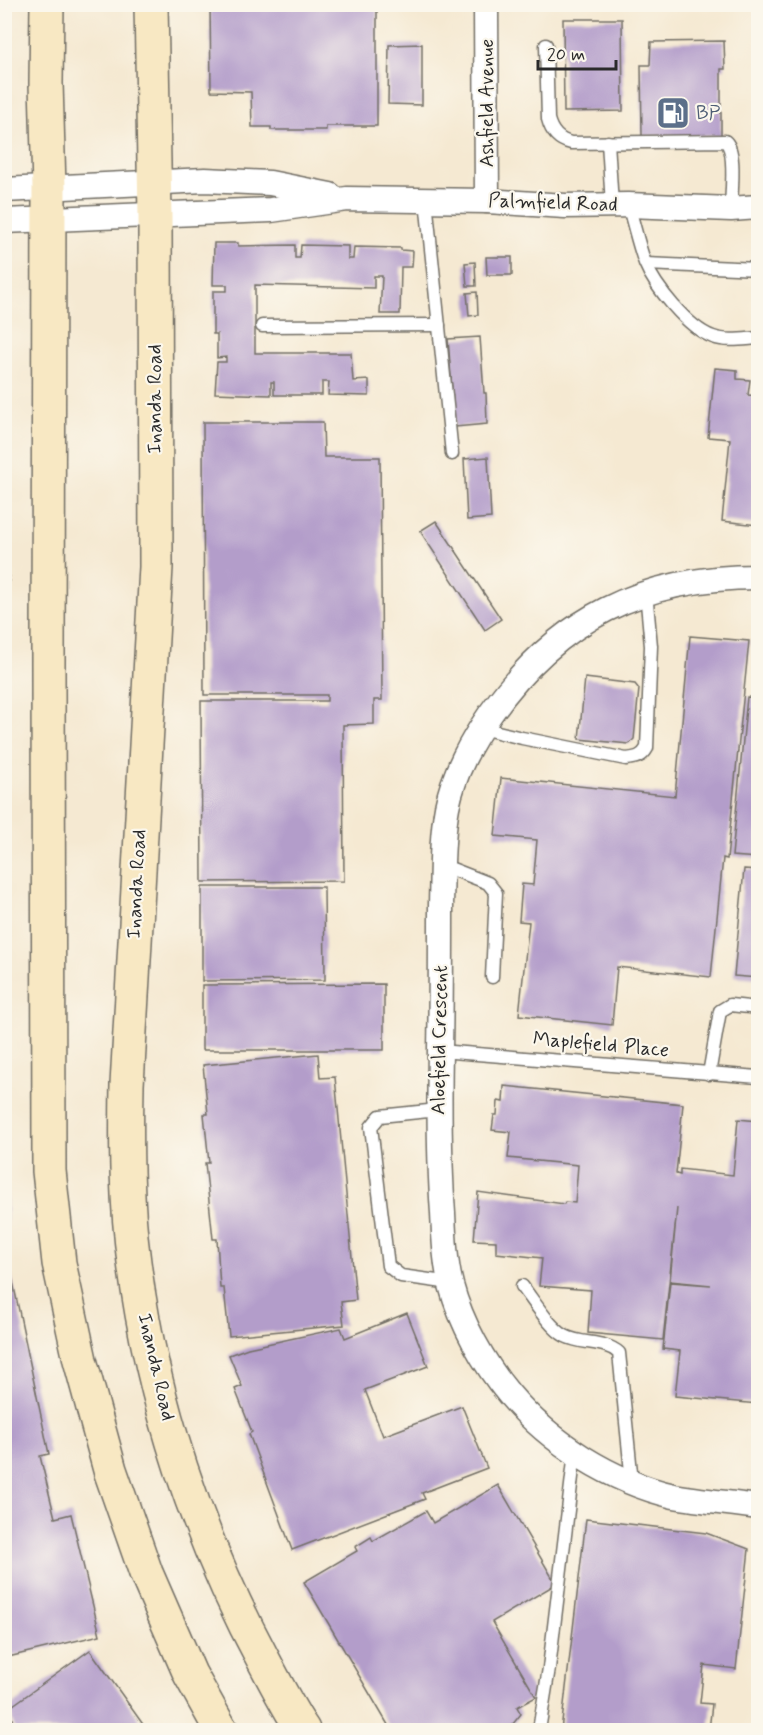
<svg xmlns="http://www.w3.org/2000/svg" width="763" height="1735" font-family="Mynerve,sans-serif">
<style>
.building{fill:#b39dca}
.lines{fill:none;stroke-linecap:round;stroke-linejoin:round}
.lane-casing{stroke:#726e65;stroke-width:15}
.street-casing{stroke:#726e65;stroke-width:27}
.secondary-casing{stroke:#726e65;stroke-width:36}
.lane{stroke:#fff;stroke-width:12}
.street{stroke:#fff;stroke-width:24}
.secondary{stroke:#f8e8c3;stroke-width:33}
.labels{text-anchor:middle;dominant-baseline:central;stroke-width:4.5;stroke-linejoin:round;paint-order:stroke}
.street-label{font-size:20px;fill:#2b2b2b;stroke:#fbf7ec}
.service-label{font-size:20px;fill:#4e5e75;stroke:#fbf7ec;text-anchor:start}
</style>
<rect width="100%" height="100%" fill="#fbf7ec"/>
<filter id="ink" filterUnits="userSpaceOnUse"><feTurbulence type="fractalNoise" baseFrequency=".0167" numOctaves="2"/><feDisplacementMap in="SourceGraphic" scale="12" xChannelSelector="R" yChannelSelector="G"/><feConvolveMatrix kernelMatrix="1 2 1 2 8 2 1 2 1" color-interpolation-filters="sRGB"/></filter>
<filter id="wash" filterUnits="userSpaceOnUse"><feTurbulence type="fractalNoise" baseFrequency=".008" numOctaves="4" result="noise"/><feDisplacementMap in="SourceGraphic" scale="24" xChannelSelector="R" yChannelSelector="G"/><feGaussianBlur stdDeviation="1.35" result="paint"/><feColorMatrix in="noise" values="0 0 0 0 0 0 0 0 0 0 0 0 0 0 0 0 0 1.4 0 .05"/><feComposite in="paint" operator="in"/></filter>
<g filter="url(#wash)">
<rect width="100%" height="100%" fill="#f5e9d2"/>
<g id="blocks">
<g class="building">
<polygon points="210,4 377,4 377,126 326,126 326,130 271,130 271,127 252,127 251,92 211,91"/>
<polygon points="563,19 622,19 623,111 564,112"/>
<polygon points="724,41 725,69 721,69 721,136 642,136 641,65 650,65 651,42"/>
<polygon points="422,44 422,105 388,104 389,45"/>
<polygon points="214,243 238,243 238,246 295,245 295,258 300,258 301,245 348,246 348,259 353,259 354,247 401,248 401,250 413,251 412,267 401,267 400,314 380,314 382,276 374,276 374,288 255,285 255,353 351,353 353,381 369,380 369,396 328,395 329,382 322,382 322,395 274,395 274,382 271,382 271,395 215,393 217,362 226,362 226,357 217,358 217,334 213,334 213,291 227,291 227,285 213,285"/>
<polygon points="486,257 512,257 512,275 487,275"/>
<polygon points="475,262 476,286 467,286 465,263"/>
<polygon points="477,292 478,315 469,316 467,293"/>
<polygon points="480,337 484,393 486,393 487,424 455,427 448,339"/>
<polygon points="4,363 7,363 9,614 4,614"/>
<polygon points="715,368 737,370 737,379 750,380 748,395 758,396 758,525 722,521 730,439 708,437"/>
<polygon points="203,422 323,422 324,457 380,457 382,700 374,700 374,724 343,725 344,881 202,882 201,701 327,701 327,695 204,695"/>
<polygon points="488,457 491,518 467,520 464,459"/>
<polygon points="436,521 501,619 485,630 420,531"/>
<polygon points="690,636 749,641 727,859 723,858 711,977 617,967 612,1025 519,1015 529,922 519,921 522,884 533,885 537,840 495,836 501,778 675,796"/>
<polygon points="585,678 635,684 639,689 634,739 629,744 579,739"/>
<polygon points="747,697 758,698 758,858 732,856"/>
<polygon points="744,869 758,870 758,978 734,976"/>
<polygon points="202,887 324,887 325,980 202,981"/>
<polygon points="384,984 384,1050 202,1050 202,985"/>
<polygon points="318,1054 320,1078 335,1077 356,1300 341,1302 344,1325 229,1336 224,1288 220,1288 217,1239 213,1239 205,1163 209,1163 204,1114 208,1114 203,1065"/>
<polygon points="504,1086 683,1104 676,1174 680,1175 680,1169 733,1175 738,1119 758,1121 758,1404 675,1396 680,1351 663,1349 670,1282 711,1285 670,1281 677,1208 663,1340 588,1333 591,1290 539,1286 542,1258 496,1253 496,1241 474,1240 478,1192 564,1204 565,1202 575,1203 578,1165 508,1158 511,1132 492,1130 494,1115 497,1115 498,1101 503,1102"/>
<rect x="4" y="1152" width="3" height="85"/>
<polygon points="4,1239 49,1454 40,1456 55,1518 71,1514 100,1635 4,1658"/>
<polygon points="407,1313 428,1366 365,1390 383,1436 462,1406 487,1468 422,1493 425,1499 292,1550 249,1434 252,1432 235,1389 242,1386 229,1355 248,1348 341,1328 345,1338"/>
<polygon points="498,1485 556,1584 492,1622 536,1697 517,1707 521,1714 508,1730 391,1730 304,1582 357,1551 355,1547 371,1537 373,1541 426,1511 433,1523"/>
<polygon points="586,1519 706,1533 749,1549 736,1669 704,1665 700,1703 712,1704 709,1730 561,1730"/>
<polygon points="90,1650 147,1730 15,1730 9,1708"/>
</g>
</g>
</g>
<g filter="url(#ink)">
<use href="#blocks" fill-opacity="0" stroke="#726e65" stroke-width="1.5"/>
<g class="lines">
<g class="lane-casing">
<g id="lane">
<path d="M546 45 548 119C551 131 558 140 571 143L725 141C737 150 731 193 731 209"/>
<polyline points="608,142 612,205"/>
<polyline points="426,200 452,454"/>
<path d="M628 205C634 224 638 244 645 263 655 287 688 328 713 337 727 342 744 339 758 338"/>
<polyline points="646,264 758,269"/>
<polyline points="262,326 439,325"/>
<path d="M481 728 522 738 626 759C636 758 642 757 647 748L651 646 646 592"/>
<polyline points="442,865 488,883 496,893 492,977"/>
<polyline points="440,1051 758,1077"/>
<polyline points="709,1074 720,1011 730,1005 758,1008"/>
<polyline points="438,1110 380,1116 371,1127 388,1266 401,1276 451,1283"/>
<path d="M522 1286C533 1300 550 1328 565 1336 582 1345 605 1340 619 1353L632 1482"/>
<polyline points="539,1730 549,1668 575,1452"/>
</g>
</g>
<g class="street-casing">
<g id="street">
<polyline points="486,4 487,201"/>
<polyline points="4,190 205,180 270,183 330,195"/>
<polyline points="4,221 271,210 347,199 487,201 565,206 628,205 731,209 758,207"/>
<path d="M758 577C643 577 558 618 491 713 471 742 454 772 447 807 441 839 442 873 441 905 441 953 441 1001 440 1049 439 1104 439 1158 443 1213 444 1236 445 1262 451 1285 461 1323 484 1364 509 1394 550 1443 612 1482 674 1496 702 1501 731 1503 758 1507"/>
</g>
</g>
<g class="secondary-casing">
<g id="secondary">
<polyline points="47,4 46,83 49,188 48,664 49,1171 59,1263 80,1360 110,1470 146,1573 190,1674 221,1730"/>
<path d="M151 4 155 216 156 567 127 1085C126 1144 126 1204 134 1262 152 1402 198 1539 265 1663 277 1686 289 1709 303 1730"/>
</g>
</g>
<use href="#lane" class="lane"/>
<use href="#street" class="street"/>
<use href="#secondary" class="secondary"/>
</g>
</g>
<defs>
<g id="fuel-square" transform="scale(1.725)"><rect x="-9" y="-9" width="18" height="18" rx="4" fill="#5c6f8a" stroke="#fbf7ec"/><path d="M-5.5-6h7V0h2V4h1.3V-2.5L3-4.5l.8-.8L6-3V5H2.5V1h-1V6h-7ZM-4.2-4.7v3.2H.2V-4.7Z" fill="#fff"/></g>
</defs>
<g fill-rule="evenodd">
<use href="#fuel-square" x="673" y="113"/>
</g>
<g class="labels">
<g class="street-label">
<text transform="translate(487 103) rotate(-90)">Ashfield Avenue</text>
<text transform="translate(553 203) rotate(2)">Palmfield Road</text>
<text transform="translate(155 399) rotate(-90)">Inanda Road</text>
<text transform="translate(137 884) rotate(-87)">Inanda Road</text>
<text transform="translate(440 1040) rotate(-89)">Aloefield Crescent</text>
<text transform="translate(601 1045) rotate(5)">Maplefield Place</text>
<text transform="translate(156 1367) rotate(77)">Inanda Road</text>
</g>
<g class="service-label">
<text x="696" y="113">BP</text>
</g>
</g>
<rect width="763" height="1735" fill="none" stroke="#fbf7ec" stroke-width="24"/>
<path d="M538 60v9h78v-9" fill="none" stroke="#2b2b2b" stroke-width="3"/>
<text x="547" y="60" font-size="18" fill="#2b2b2b" stroke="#fbf7ec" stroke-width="4.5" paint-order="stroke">20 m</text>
</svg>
